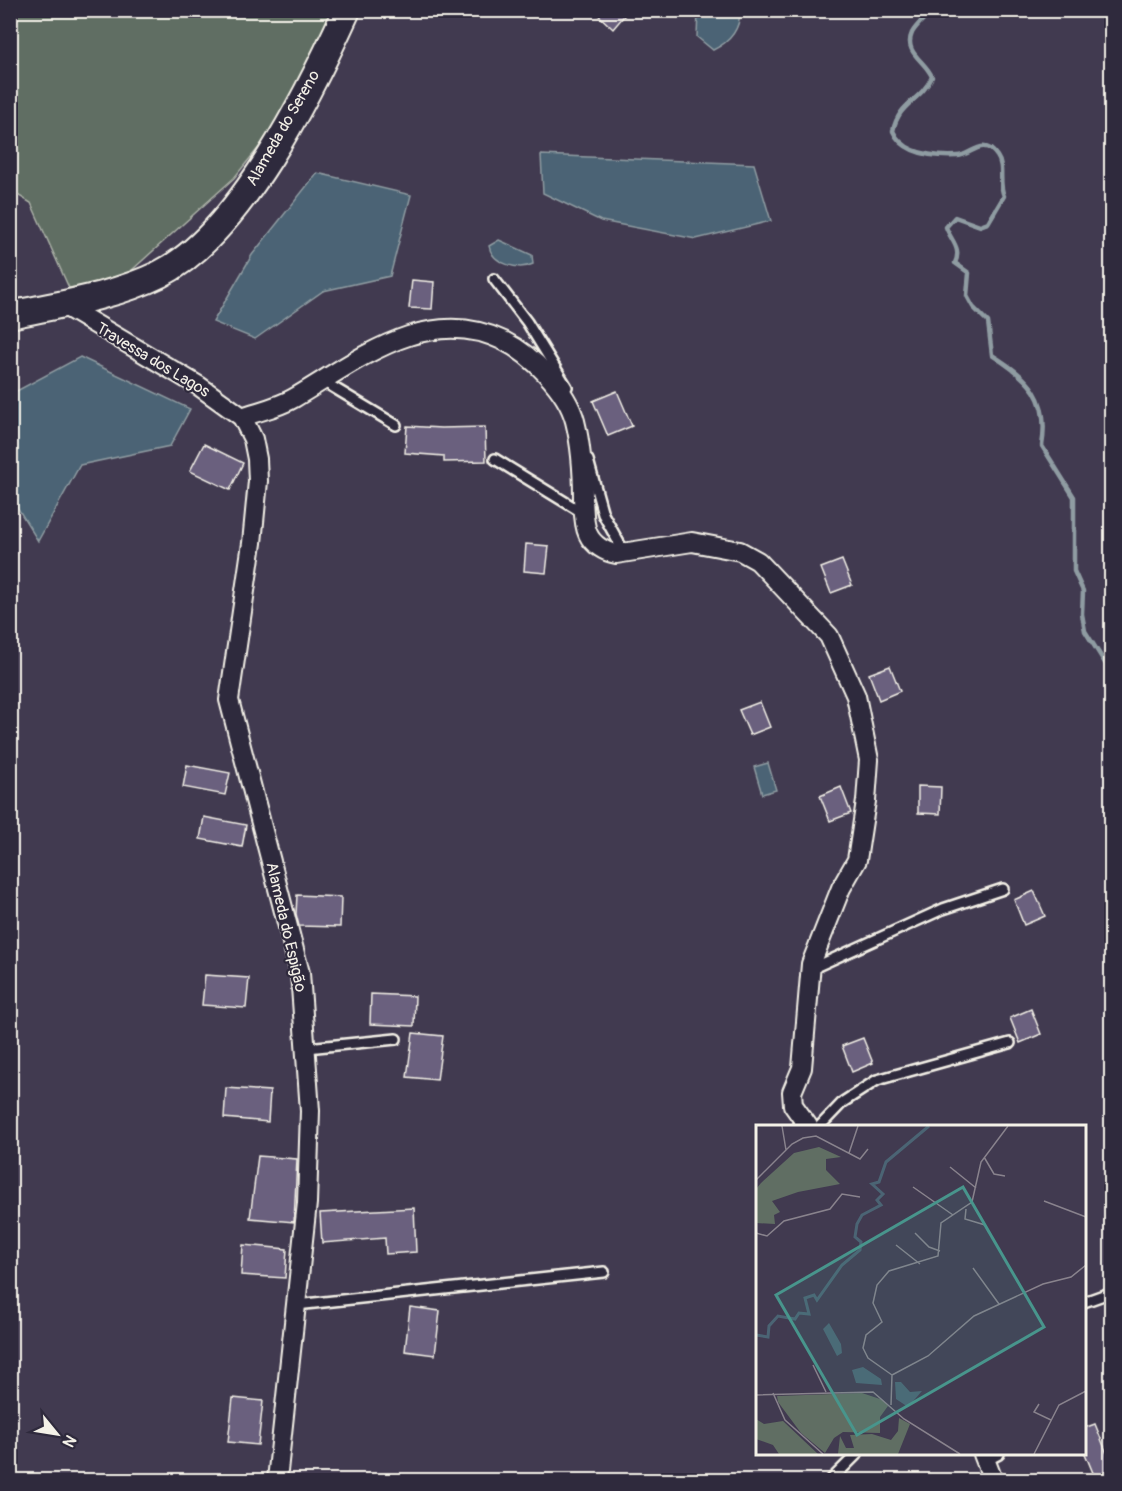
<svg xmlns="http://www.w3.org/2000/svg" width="1122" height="1491" font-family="Pangolin,sans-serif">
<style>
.green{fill:#606e63;stroke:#aab0a6;stroke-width:1.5}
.water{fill:#4b6474;stroke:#8f9ca2;stroke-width:1.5}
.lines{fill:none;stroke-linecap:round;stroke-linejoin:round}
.stream{stroke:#8f9ca2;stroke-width:4.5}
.building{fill:#6a617e;stroke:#f4f1e8;stroke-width:1.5}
.lane-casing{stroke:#f4f1e8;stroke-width:14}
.street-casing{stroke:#f4f1e8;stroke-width:22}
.secondary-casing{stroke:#f4f1e8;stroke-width:30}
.lane{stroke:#2f2a3d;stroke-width:9}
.street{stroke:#2f2a3d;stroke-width:18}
.secondary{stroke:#2f2a3d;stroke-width:26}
.labels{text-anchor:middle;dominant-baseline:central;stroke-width:4.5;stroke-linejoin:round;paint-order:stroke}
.street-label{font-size:16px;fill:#f4f1e8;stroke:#2f2a3d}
.inset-river{fill:none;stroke:#4b6474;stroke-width:3}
.inset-road{fill:none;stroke:#89838d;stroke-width:1.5}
.view{fill:#48958c;fill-opacity:0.15;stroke:#48958c;stroke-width:3}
.inset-edge{fill:none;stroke:#f4f1e8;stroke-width:3}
</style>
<rect width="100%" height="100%" fill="#413a50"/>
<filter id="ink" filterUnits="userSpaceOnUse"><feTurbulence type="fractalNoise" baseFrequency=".0167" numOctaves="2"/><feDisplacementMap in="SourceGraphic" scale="12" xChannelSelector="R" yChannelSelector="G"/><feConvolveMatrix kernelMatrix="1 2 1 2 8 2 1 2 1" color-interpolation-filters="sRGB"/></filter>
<g filter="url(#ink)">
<polygon class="green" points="18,10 335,11 286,114 234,178 122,279 69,288 31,203 11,191 10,22"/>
<g class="water">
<path d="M698 11H740C740 30 730 42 713 50L697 37Z"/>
<polygon points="541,155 754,164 771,221 696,239 601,221 543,193"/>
<polygon points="317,173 411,195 390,276 323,291 255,339 213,322 252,255"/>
<path d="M499 240 532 255 533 264C519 271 492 264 489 246Z"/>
<polygon points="80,357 190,409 170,446 80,465 38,541 14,502 10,484 11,394"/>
<polygon points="768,763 776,790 762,794 754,767"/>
</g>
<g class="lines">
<path class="stream" d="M931 10C926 18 916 25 912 33 903 53 926 61 932 77 920 102 899 102 893 131 903 154 933 157 957 156 971 156 983 135 997 156 1005 167 998 183 1004 196L988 223 980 226 955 217 946 227C951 241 962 248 955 263L969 273 967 296 973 307 988 322 992 355C1030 379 1050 398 1042 446L1074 497V571L1083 591 1082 614 1085 631 1112 674"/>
</g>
<g class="building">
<polygon points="593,10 629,10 613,29"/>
<polygon points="412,280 434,282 432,309 409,308"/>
<polygon points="617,391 632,426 608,436 593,401"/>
<polygon points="407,426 441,428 485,427 486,461 444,462 444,456 405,453"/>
<polygon points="204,444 243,463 230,490 190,471"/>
<polygon points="526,544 549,546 546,573 524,571"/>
<polygon points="842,560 852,585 831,593 821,568"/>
<polygon points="890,666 900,691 879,700 869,674"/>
<polygon points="760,702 770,727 750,735 739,710"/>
<polygon points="187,765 230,773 225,795 183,787"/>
<polygon points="918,786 941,787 940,814 918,813"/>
<polygon points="841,787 851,813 830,821 820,796"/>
<polygon points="204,817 246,825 242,847 200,839"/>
<polygon points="1034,891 1045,916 1024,925 1014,900"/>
<polygon points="297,895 341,897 340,927 299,926 296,914"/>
<polygon points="205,975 249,978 246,1008 202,1005"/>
<polygon points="371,994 415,996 414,1026 370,1024"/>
<polygon points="1031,1009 1041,1034 1020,1043 1010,1018"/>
<polygon points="413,1033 443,1036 437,1080 407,1077"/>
<polygon points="863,1038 873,1063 852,1072 842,1046"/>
<polygon points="226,1088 270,1091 268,1122 224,1118"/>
<polygon points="258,1156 297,1159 294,1222 250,1218"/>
<polygon points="414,1208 416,1252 386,1254 385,1238 322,1243 320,1213"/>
<polygon points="243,1245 287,1249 285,1278 241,1275"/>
<polygon points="410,1307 440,1311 435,1355 405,1351"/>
<polygon points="233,1398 263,1401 258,1445 228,1442"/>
<polygon points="1095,1424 1112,1466 1112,1480 1096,1480 1084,1451 1084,1428"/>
</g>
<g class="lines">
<g class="lane-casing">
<g id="lane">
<polyline points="494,279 527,322 567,387"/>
<polyline points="321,380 396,425"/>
<polyline points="495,459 583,513"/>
<polyline points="588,460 603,514 624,552"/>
<polyline points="811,969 943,909 1003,889"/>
<polyline points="307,1048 396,1039"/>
<polyline points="820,1126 843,1102 877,1080 1010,1043"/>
<polyline points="1084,1302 1112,1292"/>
<polyline points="296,1305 604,1272"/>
<polyline points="984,1462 999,1454"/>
<polyline points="831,1480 857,1454"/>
</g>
</g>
<g class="street-casing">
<g id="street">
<polyline points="63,305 199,386 242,417 253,439 257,459 258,481 252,543 229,700 300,973 310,1111 307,1203 277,1480"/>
<path d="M242 417C259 411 279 407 294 398 357 361 427 303 504 341 532 355 567 390 575 421 581 445 583 473 583 498 584 510 583 523 588 534 593 545 605 552 616 554L692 542 740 551 758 561 829 636 856 696 869 760 866 801 857 860 841 888 811 964 802 1068 792 1092 793 1105 808 1126"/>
<polyline points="983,1454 993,1480"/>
</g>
</g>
<g class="secondary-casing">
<path id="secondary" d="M10 315C61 304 113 297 160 274 240 234 310 91 347 10"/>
</g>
<use href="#lane" class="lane"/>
<use href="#street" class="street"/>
<use href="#secondary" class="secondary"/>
</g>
</g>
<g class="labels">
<g class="street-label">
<text transform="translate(283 128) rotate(-60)">Alameda do Sereno</text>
<text transform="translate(153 360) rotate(31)">Travessa dos Lagos</text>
<text transform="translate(286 927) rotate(77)">Alameda do Espigão</text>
</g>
</g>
<g transform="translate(756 1125)">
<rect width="330" height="330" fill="#413a50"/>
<path d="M63 22 85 32 70 34V45L84 59 42 67 16 76 24 87 18 90 19 99 0 98V64L5 58 38 28ZM106 268 127 275 132 281 124 292V308L87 307 78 313 69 328 45 308 22 277 21 271ZM143 293 154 299 142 329H82L84 311 90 323H98L94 310 116 309 135 315 142 306ZM0 294 8 299 27 296 62 329H23L17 320 0 314Z" fill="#606e63"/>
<path d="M73 198 85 219 86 228 81 231 67 204ZM107 242 125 254 126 260 100 258 96 245ZM139 257H145L154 267 166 266 152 282 140 274Z" fill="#4b6474"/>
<path class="inset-river" d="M0 210 12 212 13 201 22 191 39 194 43 188 53 189 49 173 58 170 61 175 86 140 104 125 105 117 99 112 101 99 106 90 125 80 121 75 127 69 116 59 123 57 130 37 173 1"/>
<path class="inset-road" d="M26 1 30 25M93 28 102 1M228 32 238 49 249 51M194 42 220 63M0 55 36 19 47 13 60 11 104 34 112 24M157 62 197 90M288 76 330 92M210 84 209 94 229 100 233 108M0 108 11 111 28 96 74 84 86 69 104 72M159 108 173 122 184 126M140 120 164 139M217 143 243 179M57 240 70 267M136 250 112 233 107 223 110 210 126 197 117 178 121 160 133 146 182 131 185 98 216 77 225 37 252 1M136 250 172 231 218 191 287 159 315 152 330 140M17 268 29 295 67 329M0 270 117 267 148 294 204 329M283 279 278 287 295 295M135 280 136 250M278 329 303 280 330 266"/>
<path class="view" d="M207 62 288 202 101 310 20 170Z"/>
<rect width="330" height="330" class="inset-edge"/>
</g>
<rect width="1122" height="1491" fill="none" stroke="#2f2a3d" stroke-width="36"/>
<rect x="18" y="18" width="1086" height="1455" fill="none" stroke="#f4f1e8" stroke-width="2" filter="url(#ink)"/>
<g transform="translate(57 1434) rotate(120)" stroke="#2f2a3d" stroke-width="4.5" paint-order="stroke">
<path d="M0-4.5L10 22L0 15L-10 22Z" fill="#f4f1e8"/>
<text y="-9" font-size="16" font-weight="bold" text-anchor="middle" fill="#f4f1e8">N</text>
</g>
</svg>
